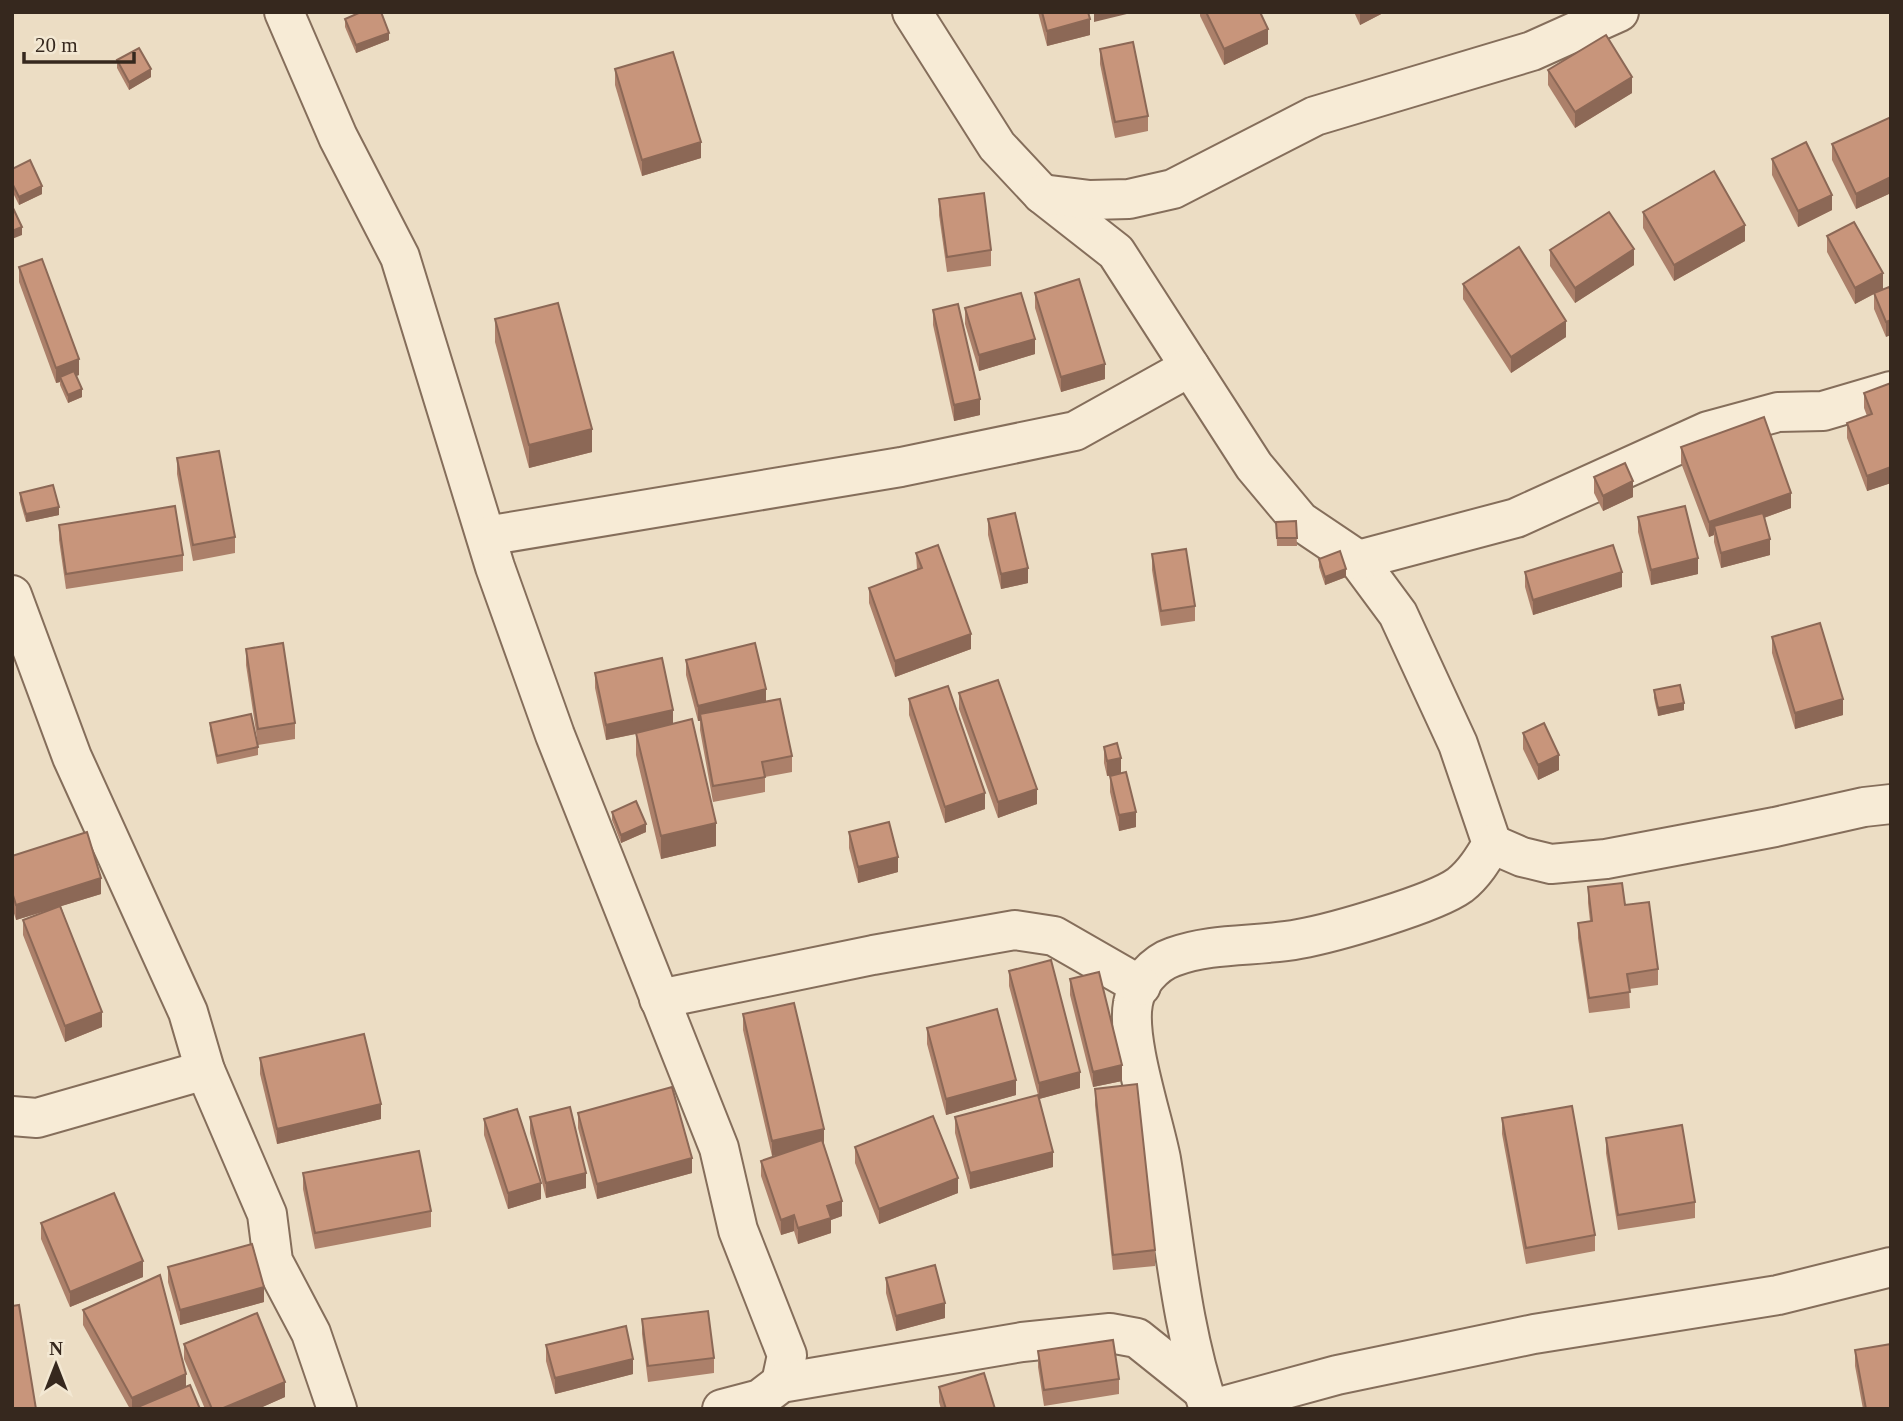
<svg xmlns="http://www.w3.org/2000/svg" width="1903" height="1421" font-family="Georgia,serif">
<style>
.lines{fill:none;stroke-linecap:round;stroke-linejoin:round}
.minor-casing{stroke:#856e5b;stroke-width:42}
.minor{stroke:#f7ebd6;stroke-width:38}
.wall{fill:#ac806a}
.shaded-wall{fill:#8c6856}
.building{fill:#c8957b;stroke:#8c6856;stroke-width:2}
</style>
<rect width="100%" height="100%" fill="#ecddc4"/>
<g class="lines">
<g class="minor-casing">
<g id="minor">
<polyline points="284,12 338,137 400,257 495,567 555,735 719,1148 738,1230 787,1355 781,1383"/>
<path d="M912 12 997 146 1042 194 1116 252 1254 466 1300 521 1358 560 1398 614 1458 744 1492 844C1483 859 1474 874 1460 885 1434 904 1333 933 1299 939 1258 947 1213 942 1173 957 1155 963 1136 984 1133 1003 1126 1041 1153 1118 1161 1159 1175 1243 1181 1327 1209 1409"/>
<polyline points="1042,194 1090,200 1129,199 1173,189 1315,116 1532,51 1619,12"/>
<polyline points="486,536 901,467 1075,431 1190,367"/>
<polyline points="1358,560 1516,518 1708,431 1778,412 1823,411 1891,391"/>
<polyline points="12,595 72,757 188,1012 205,1070 267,1214 273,1261 311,1333 337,1409"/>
<polyline points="1492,844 1522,857 1551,864 1606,859 1775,827 1864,807 1891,804"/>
<polyline points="659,999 873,955 1015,930 1054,936 1141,986"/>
<polyline points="12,1116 37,1118 205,1070"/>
<polyline points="722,1409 760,1399 781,1383 1022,1342 1110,1333 1137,1338 1202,1390"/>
<polyline points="1212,1409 1337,1375 1534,1334 1778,1295 1891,1267"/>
</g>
</g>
<use href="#minor" class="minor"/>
</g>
<g class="wall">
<polygon points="1038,12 1088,12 1090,35 1047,46"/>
<polygon points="1200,12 1260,12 1268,44 1224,65 1200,16"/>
<polygon points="1354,12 1385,12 1360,25"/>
<polygon points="345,19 389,40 356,53 345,27"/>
<polygon points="1100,49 1148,116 1148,131 1115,138 1100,64"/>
<polygon points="117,60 151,77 129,90 117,68"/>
<polygon points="615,69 701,158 642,176 615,85"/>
<polygon points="1548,70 1632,93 1575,128 1548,85"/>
<polygon points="1891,117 1891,193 1856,209 1832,160 1832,144"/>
<polygon points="1772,159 1832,210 1798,227 1772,175"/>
<polygon points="12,169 42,194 19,205 12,191"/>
<polygon points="939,199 991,250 991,266 947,272 939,215"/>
<polygon points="1643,212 1745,241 1674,281 1643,228"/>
<polygon points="1827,236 1883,289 1889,287 1886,337 1874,309 1874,294 1855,304 1827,252"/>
<polygon points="1550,250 1634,265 1575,303 1550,266"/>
<polygon points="19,267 79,375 76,376 82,397 68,403 60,385 60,382 56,383 19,282"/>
<polygon points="1463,284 1566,337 1511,373 1463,299"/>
<polygon points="1035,293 1105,379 1061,392 1035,308"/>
<polygon points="965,308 1035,354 979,371 965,324"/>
<polygon points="933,310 980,415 954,421 933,325"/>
<polygon points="495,319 592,452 529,468 495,342"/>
<polygon points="1891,383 1891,483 1867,491 1847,438 1847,423 1867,416 1864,408 1864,393"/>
<polygon points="1681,447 1791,508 1764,518 1770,555 1721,568 1714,542 1714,535 1709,537 1681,463"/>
<polygon points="177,458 235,537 235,553 193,561 177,474"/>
<polygon points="1594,477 1633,497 1603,511 1594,493"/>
<polygon points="20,493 59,515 26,522 20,501"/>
<polygon points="1638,517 1698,574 1651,585 1638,532"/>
<polygon points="988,519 1028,583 1001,589 988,535"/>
<polygon points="1296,521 1297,546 1277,546 1276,522"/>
<polygon points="59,525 183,555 183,571 66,589 59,540"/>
<polygon points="916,553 971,649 895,677 869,603 869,588 917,570"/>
<polygon points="1152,554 1195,606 1195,621 1161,626 1152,570"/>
<polygon points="1319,559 1346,577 1325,585 1319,567"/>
<polygon points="1525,572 1622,587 1533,615 1525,587"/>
<polygon points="1772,637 1843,715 1795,729 1772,653"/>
<polygon points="246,649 295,723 295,739 258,745 246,665"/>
<polygon points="686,660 766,702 792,756 792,772 765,777 765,792 713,802 700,730 700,721 698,721 686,675"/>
<polygon points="595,673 673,724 716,846 661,859 636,755 636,734 606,740 595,688"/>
<polygon points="1654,690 1684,710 1658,716 1654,698"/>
<polygon points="959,693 1037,804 998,818 959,709"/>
<polygon points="909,699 985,809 945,823 909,715"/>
<polygon points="210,723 258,747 258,755 217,764 210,730"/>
<polygon points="1523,733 1559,770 1538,780 1523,749"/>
<polygon points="1104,747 1121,773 1136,827 1119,831 1110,792 1110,776 1116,775 1107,776 1104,763"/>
<polygon points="612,812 646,832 621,843 612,820"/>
<polygon points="849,832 898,872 858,883 849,848"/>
<polygon points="12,856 101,894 61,906 102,1027 65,1042 23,935 23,920 49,910 16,920 12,907"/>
<polygon points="1588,887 1625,905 1658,969 1658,985 1629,989 1630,1008 1589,1013 1578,938 1578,923 1590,921 1588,903"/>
<polygon points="1009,971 1080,1088 1039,1099 1053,1167 970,1189 955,1133 955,1117 1038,1095 1009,986"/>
<polygon points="1070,979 1122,1081 1093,1087 1070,995"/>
<polygon points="743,1014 824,1144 842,1216 831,1220 831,1233 798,1244 794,1231 781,1235 761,1176 761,1161 778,1155 772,1156 743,1030"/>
<polygon points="927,1028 1016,1095 946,1115 927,1044"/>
<polygon points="260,1058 381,1119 277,1144 260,1074"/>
<polygon points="1095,1089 1155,1250 1155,1266 1113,1270 1095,1105"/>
<polygon points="578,1113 692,1173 597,1199 578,1128"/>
<polygon points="530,1117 586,1188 546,1198 530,1133"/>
<polygon points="1502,1118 1595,1235 1595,1251 1526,1264 1502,1134"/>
<polygon points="484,1119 541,1199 508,1209 484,1135"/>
<polygon points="1606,1138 1695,1202 1695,1218 1618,1230 1606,1153"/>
<polygon points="855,1147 958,1193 879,1224 855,1163"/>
<polygon points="303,1173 431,1211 431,1227 315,1249 303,1189"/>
<polygon points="41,1223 143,1277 70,1307 41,1239"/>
<polygon points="168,1267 264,1302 180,1325 168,1282"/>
<polygon points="886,1278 945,1318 896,1331 886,1293"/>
<polygon points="83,1310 186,1387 200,1409 130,1409 83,1325"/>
<polygon points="642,1319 714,1358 714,1373 648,1382 642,1334"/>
<polygon points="184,1344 285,1397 258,1409 205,1409 184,1359"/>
<polygon points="546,1345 633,1374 555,1394 546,1361"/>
<polygon points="1855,1350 1891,1409 1863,1409 1855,1366"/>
<polygon points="1038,1351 1119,1379 1119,1394 1044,1406 1038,1367"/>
<polygon points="939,1387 995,1409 941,1409 939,1402"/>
</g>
<g class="shaded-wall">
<polygon points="1094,12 1135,12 1094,22"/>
<polygon points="1360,12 1385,12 1360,25"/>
<polygon points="1090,19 1090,35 1047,46 1047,31"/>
<polygon points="1268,29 1268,44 1224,65 1224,49"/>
<polygon points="389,33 389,40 356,53 356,45"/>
<polygon points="151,69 151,77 129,90 129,82"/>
<polygon points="1632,77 1632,93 1575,128 1575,112"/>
<polygon points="701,142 701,158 642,176 642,160"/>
<polygon points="1891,177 1891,193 1856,209 1856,194"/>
<polygon points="42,186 42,194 19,205 19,197"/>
<polygon points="1832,195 1832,210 1798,227 1798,211"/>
<polygon points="1745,225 1745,241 1674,281 1674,265"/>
<polygon points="22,227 22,235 12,239 12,231"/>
<polygon points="1634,249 1634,265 1575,303 1575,288"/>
<polygon points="1883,273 1883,289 1855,304 1855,288"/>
<polygon points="1891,320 1891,335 1886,337 1886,322"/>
<polygon points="1566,321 1566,337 1511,373 1511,357"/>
<polygon points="1035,339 1035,354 979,371 979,355"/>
<polygon points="79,359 79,375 62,381 60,377 60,382 56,383 56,368"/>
<polygon points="1105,364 1105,379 1061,392 1061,377"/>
<polygon points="82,389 82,397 68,403 68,395"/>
<polygon points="980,399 980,415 954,421 954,405"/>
<polygon points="592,429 592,452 529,468 529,445"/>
<polygon points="1891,467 1891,483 1867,491 1867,476"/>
<polygon points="1633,481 1633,497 1603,511 1603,496"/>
<polygon points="1791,493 1791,508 1716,535 1714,526 1714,535 1709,537 1709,522"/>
<polygon points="59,507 59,515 26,522 26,514"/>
<polygon points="1770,539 1770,555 1721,568 1721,553"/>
<polygon points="1698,558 1698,574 1651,585 1651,570"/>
<polygon points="1028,568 1028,583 1001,589 1001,574"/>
<polygon points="1346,569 1346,577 1325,585 1325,577"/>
<polygon points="1622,572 1622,587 1533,615 1533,600"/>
<polygon points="971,634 971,649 895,677 895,661"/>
<polygon points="766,689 766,704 700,714 700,721 698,721 698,706"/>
<polygon points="1843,699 1843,715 1795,729 1795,713"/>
<polygon points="1684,703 1684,710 1658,716 1658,708"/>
<polygon points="673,710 673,726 606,740 606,725"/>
<polygon points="1559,755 1559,770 1538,780 1538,765"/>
<polygon points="1121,758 1121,773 1107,776 1107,761"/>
<polygon points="1037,789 1037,804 998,818 998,802"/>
<polygon points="985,793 985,809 945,823 945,807"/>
<polygon points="1136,812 1136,827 1119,831 1119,815"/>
<polygon points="716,823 716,846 661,859 661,836"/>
<polygon points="646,824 646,832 621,843 621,835"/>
<polygon points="898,857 898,872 858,883 858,867"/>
<polygon points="101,878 101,894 16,920 16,905"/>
<polygon points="102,1012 102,1027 65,1042 65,1026"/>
<polygon points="1122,1065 1122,1081 1093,1087 1093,1072"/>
<polygon points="1080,1072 1080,1088 1039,1099 1039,1083"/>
<polygon points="1016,1080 1016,1095 946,1115 946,1099"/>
<polygon points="381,1104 381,1119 277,1144 277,1129"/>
<polygon points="824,1129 824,1145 772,1156 772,1141"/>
<polygon points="1053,1152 1053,1167 970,1189 970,1173"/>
<polygon points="692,1158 692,1173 597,1199 597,1184"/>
<polygon points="586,1173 586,1188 546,1198 546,1183"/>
<polygon points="958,1178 958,1193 879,1224 879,1209"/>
<polygon points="541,1183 541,1199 508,1209 508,1193"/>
<polygon points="842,1201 842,1216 831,1220 831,1233 798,1244 798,1228 827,1206"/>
<polygon points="794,1215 794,1231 781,1235 781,1220"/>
<polygon points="143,1261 143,1277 70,1307 70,1292"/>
<polygon points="264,1287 264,1302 180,1325 180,1310"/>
<polygon points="945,1303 945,1318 896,1331 896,1316"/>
<polygon points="633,1359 633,1374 555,1394 555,1378"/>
<polygon points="186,1374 186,1390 132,1409 132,1398"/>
<polygon points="285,1382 285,1397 258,1409 221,1409"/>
</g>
<g class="building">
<polygon points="361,12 381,12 389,33 356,45 345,19"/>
<polygon points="1042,12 1088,12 1090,19 1047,31"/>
<polygon points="1206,12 1260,12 1268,29 1224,49"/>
<polygon points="1606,35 1632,77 1575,112 1548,70"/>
<polygon points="1133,42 1148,116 1115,122 1100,49"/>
<polygon points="139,48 151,69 129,82 117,60"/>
<polygon points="673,52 701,142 642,160 615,69"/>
<polygon points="1891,117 1891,177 1856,194 1832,144"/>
<polygon points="1806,142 1832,195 1798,211 1772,159"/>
<polygon points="30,160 42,186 19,197 12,183 12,169"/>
<polygon points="1714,171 1745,225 1674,265 1643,212"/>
<polygon points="984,193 991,250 947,257 939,199"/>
<polygon points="12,206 22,227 12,231"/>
<polygon points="1609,212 1634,249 1575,288 1550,250"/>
<polygon points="1854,222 1883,273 1855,288 1827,236"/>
<polygon points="1519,247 1566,321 1511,357 1463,284"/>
<polygon points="42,259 79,359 56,368 19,267"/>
<polygon points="1079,279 1105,364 1061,377 1035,293"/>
<polygon points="1889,287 1891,291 1891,320 1886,322 1874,293"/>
<polygon points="1021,293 1035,339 979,355 965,308"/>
<polygon points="558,303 592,429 529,445 495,319"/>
<polygon points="958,304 980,399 954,405 933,310"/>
<polygon points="74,371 82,389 68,395 60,377"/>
<polygon points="1891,383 1891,467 1867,476 1847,423 1872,414 1864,393"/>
<polygon points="1764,417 1791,493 1709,522 1681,447"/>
<polygon points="219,451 235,537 193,545 177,458"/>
<polygon points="1625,463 1633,481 1603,496 1594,477"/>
<polygon points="53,485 59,507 26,514 20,493"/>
<polygon points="175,506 183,555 66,574 59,525"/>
<polygon points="1685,506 1698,558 1651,570 1638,517"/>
<polygon points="1015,513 1028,568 1001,574 988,519"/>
<polygon points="1763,513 1770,539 1721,553 1714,526"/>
<polygon points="1296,521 1297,538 1277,538 1276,522"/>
<polygon points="938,545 971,634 895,661 869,588 922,568 916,553"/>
<polygon points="1613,545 1622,572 1533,600 1525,572"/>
<polygon points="1186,549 1195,606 1161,611 1152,554"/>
<polygon points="1340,551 1346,569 1325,577 1319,559"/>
<polygon points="1820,623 1843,699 1795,713 1772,637"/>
<polygon points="283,643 295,723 258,729 246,649"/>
<polygon points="755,643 766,689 698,706 686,660"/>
<polygon points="662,658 673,710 606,725 595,673"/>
<polygon points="998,680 1037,789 998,802 959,693"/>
<polygon points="1680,685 1684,703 1658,708 1654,690"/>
<polygon points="948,686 985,793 945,807 909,699"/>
<polygon points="780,699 792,756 762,762 765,777 713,786 700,714"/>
<polygon points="251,714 258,747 217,756 210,723"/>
<polygon points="692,719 716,823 661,836 636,733"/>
<polygon points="1544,723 1559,755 1538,765 1523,733"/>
<polygon points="1117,743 1121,758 1107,761 1104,747"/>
<polygon points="1126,772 1136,812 1119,815 1110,776"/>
<polygon points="636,801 646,824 621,835 612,812"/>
<polygon points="889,822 898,857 858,867 849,832"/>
<polygon points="87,832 101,878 16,905 12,892 12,856"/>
<polygon points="1622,883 1625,905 1649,902 1658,969 1627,974 1630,992 1589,998 1578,923 1592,921 1588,887"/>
<polygon points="60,906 102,1012 65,1026 23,920"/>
<polygon points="1051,960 1080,1072 1039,1083 1009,971"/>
<polygon points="1099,972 1122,1065 1093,1072 1070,979"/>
<polygon points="794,1003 824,1129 772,1141 743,1014"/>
<polygon points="997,1009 1016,1080 946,1099 927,1028"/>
<polygon points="364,1034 381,1104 277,1129 260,1058"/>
<polygon points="1137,1084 1155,1250 1113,1255 1095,1089"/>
<polygon points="672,1087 692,1158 597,1184 578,1113"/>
<polygon points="1038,1095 1053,1152 970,1173 955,1117"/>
<polygon points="1572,1106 1595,1235 1526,1248 1502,1118"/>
<polygon points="570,1107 586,1173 546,1183 530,1117"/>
<polygon points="517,1109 541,1183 508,1193 484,1119"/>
<polygon points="933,1116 958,1178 879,1209 855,1147"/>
<polygon points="1682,1125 1695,1202 1618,1215 1606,1138"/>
<polygon points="822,1140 842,1201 827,1206 831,1218 798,1228 794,1215 781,1220 761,1161"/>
<polygon points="419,1151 431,1211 315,1233 303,1173"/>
<polygon points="114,1193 143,1261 70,1292 41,1223"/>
<polygon points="252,1244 264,1287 180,1310 168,1267"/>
<polygon points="935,1265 945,1303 896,1316 886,1278"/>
<polygon points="160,1275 186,1374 132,1398 83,1310"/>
<polygon points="19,1305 36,1409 12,1409 12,1306"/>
<polygon points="708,1311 714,1358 648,1366 642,1319"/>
<polygon points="257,1313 285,1382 221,1409 212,1409 184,1344"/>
<polygon points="626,1326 633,1359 555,1378 546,1345"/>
<polygon points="1113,1340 1119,1379 1044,1390 1038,1351"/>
<polygon points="1891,1344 1891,1409 1866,1409 1855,1350"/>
<polygon points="984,1373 995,1409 946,1409 939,1387"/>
<polygon points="190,1385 200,1409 133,1409"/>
</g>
<rect width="1903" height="1421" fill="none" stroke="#36281e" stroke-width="28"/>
<g transform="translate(56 1365)" stroke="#f3e8d3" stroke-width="5" paint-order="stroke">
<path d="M0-5L12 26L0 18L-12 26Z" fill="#36281e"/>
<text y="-10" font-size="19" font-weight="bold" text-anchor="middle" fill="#36281e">N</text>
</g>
<path d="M24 52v10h110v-10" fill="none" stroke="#36281e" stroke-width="3.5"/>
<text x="35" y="52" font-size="21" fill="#36281e" stroke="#f3e8d3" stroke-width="5" paint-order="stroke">20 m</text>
</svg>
